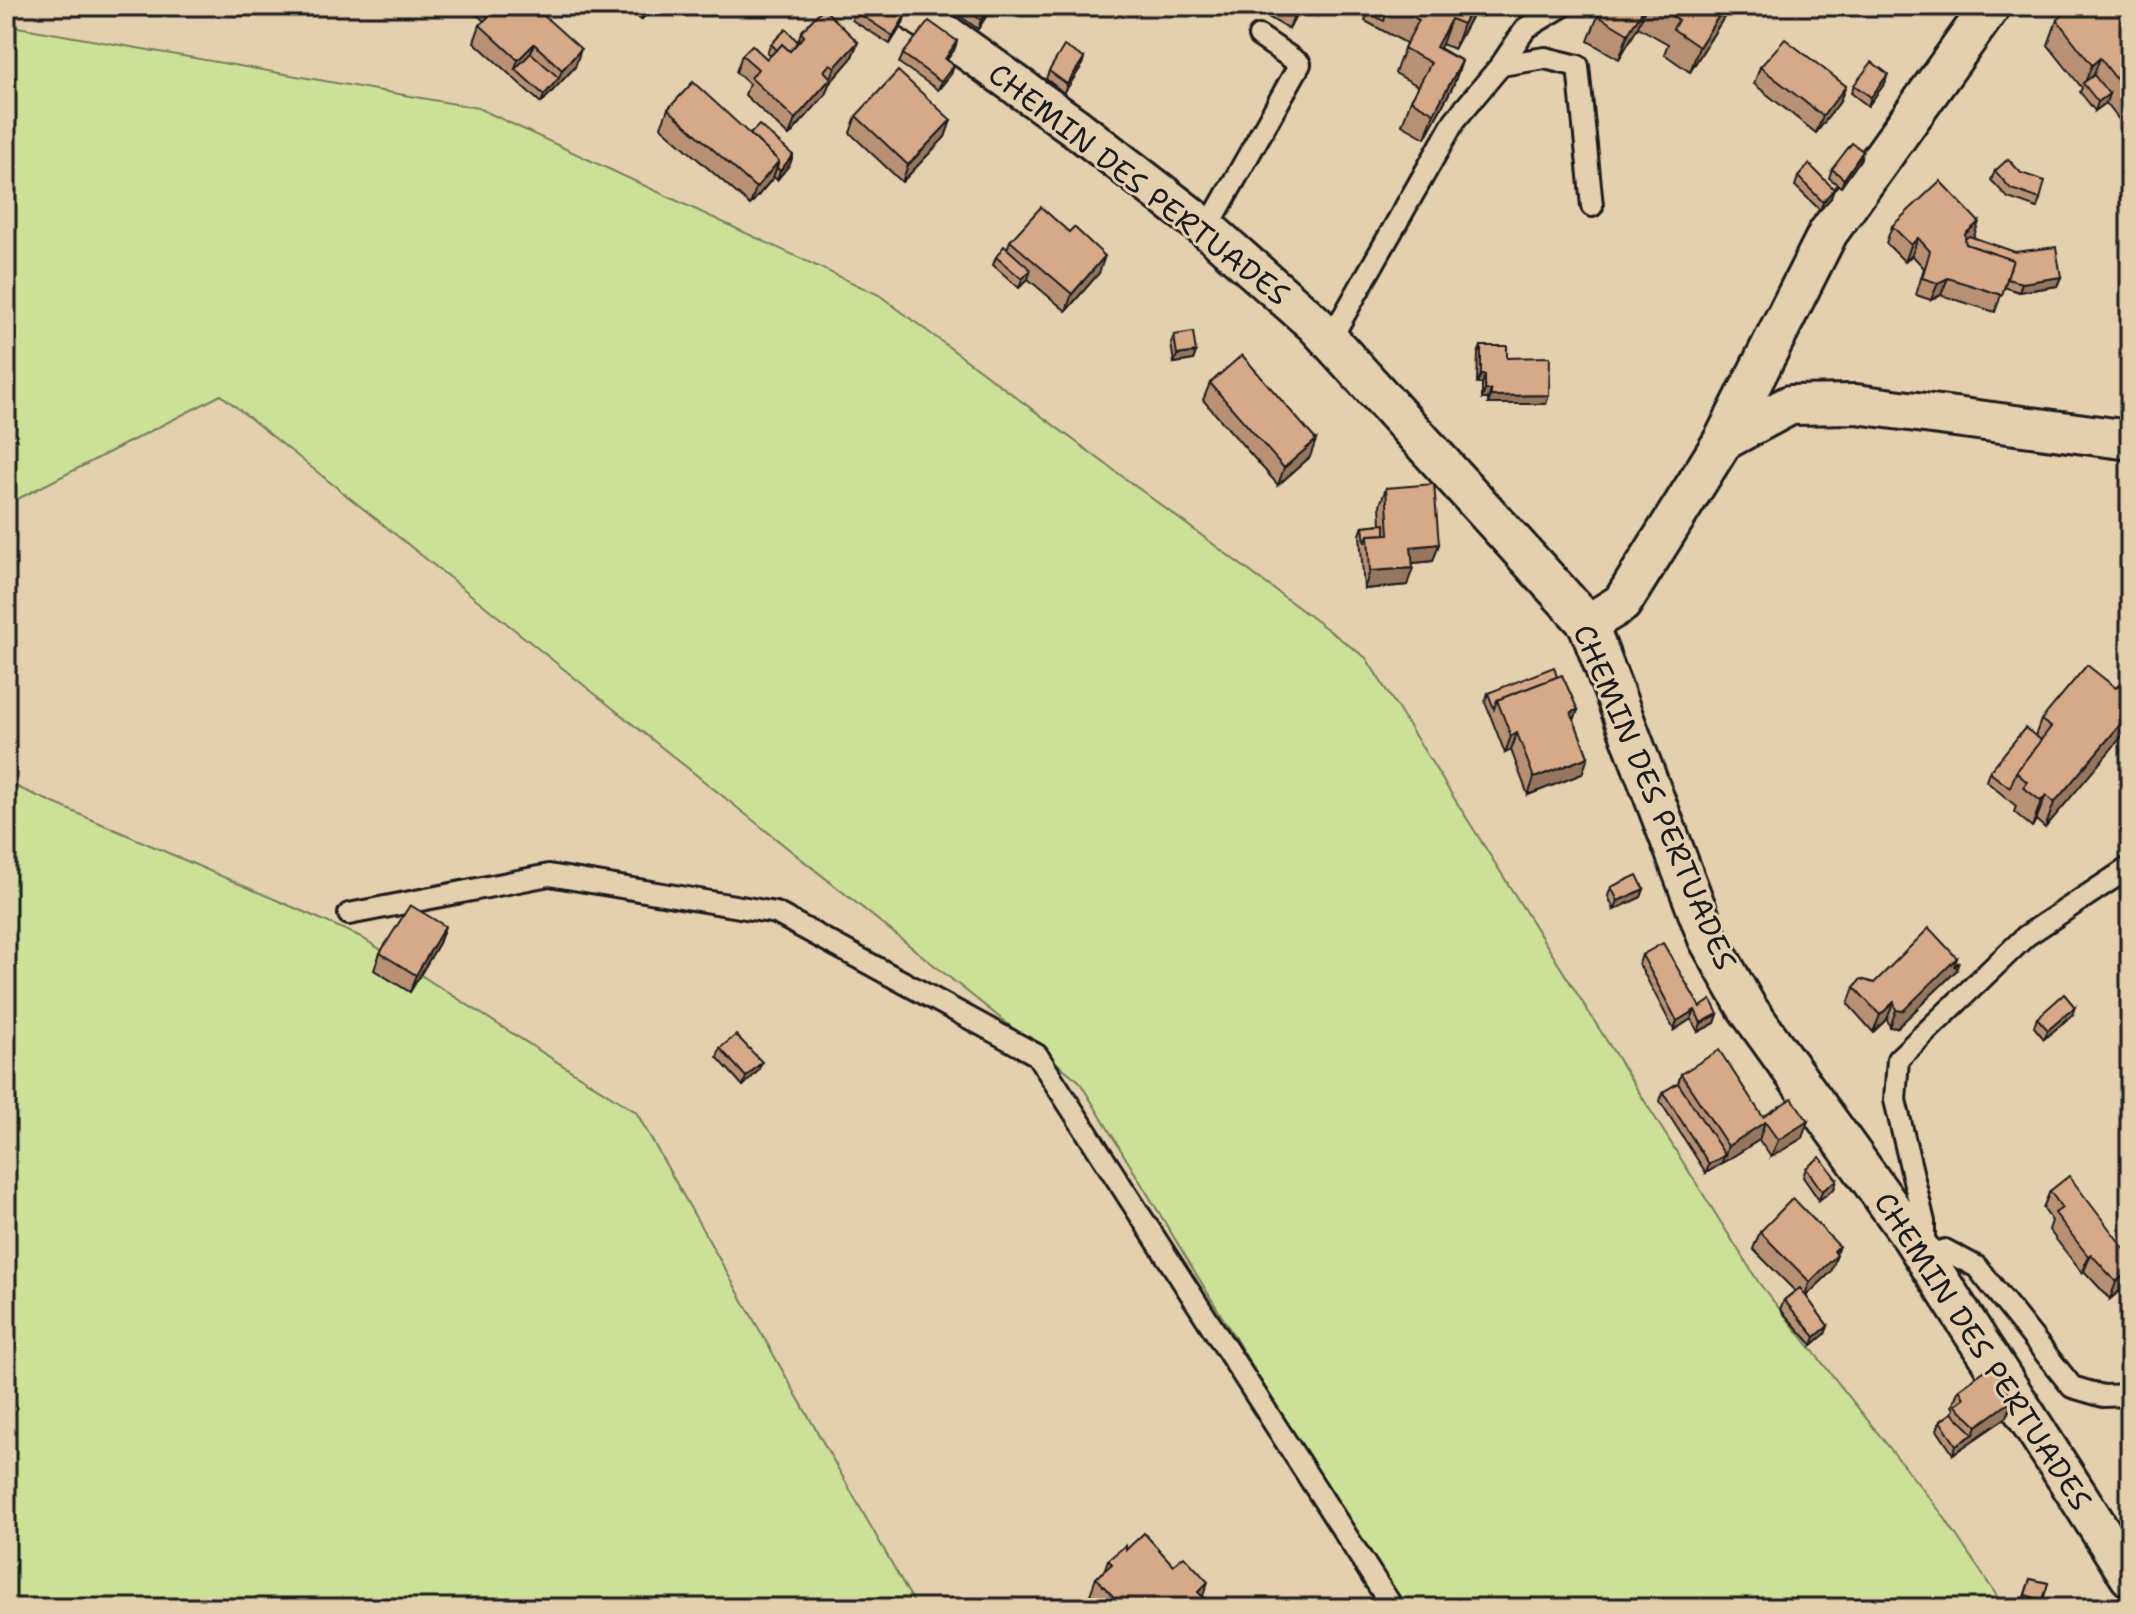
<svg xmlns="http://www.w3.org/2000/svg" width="2136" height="1614" font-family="'Shantell Sans',sans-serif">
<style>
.green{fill:#cce197;stroke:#747e5a;stroke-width:2}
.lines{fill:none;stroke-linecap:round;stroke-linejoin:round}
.service-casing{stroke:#1c1c1c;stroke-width:26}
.minor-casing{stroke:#1c1c1c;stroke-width:44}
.service{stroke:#e4cfae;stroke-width:20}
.minor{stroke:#e4cfae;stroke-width:38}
.wall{fill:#b89175;stroke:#1c1c1c;stroke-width:2}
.shaded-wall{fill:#96765f;stroke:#1c1c1c;stroke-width:2}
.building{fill:#d6a988;stroke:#1c1c1c;stroke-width:2}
.labels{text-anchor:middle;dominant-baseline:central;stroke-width:6;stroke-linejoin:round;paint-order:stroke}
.street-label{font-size:30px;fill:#1c1c1c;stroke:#e4cfae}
</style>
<rect width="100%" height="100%" fill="#e4cfae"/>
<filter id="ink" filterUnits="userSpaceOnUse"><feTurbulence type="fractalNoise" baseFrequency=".0125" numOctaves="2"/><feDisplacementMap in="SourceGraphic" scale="16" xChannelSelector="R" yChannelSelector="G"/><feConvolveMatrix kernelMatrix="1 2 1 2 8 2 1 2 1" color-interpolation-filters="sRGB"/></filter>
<g filter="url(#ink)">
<g class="green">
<polygon points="6,25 478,108 879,295 1366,658 1759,1283 1942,1514 2005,1608 1399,1608 1079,1081 221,395 6,505"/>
<polygon points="6,740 10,784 359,936 636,1112 917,1608 6,1608"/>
</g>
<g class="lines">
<g class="service-casing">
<g id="service">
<polyline points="1501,65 1526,28 1563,6"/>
<polyline points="1207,229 1300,64 1259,36"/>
<polyline points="1330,340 1455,120 1501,65 1545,58 1578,66 1592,206"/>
<polyline points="2130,867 2026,936 1898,1059 1895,1100 1924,1222 1924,1256 1945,1250 1977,1267 2072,1387 2103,1396 2130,1395"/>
<polyline points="349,914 549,875 776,913 1037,1055 1393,1608"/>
</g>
</g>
<g class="minor-casing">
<g id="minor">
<polyline points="906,6 1075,127 1207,229 1315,324 1588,624 1708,939 1747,1008 1913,1239 2130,1577"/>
<polyline points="1723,441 1790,405 1856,404 2130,440"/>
<polyline points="1588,624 1622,603 1723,441 1828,233 1990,7"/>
</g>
</g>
<use href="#service" class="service"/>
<use href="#minor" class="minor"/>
</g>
<g class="wall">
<polygon points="475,6 533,6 575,67 541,103 474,42 480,25 484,21 473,11"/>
<polygon points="627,6 654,6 641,20"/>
<polygon points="950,6 993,6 978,29 949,8"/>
<polygon points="1249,6 1323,6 1318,16 1301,7 1289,29"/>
<polygon points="1371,6 1477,6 1454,49 1442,44 1440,48 1462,61 1453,86 1425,138 1402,125 1411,100 1418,86 1395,73 1406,43 1365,21"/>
<polygon points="1604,6 1731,6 1690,72 1664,54 1668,44 1638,27 1619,59 1588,41 1598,16"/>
<polygon points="2130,6 2130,121 2124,126 2106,103 2095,111 2080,92 2082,88 2048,45 2057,20 2105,11 2120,11"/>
<polygon points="855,11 903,23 890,44 852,20"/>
<polygon points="801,32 858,42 851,59 829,84 825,95 789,136 745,95 749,84 736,72 742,55 767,59 771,56 767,53 771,44 798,41"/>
<polygon points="957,41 954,50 947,60 954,65 951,74 938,90 899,63 903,54"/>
<polygon points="1084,58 1081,67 1064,93 1046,79 1049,71"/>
<polygon points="1760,67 1839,103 1816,133 1754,84"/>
<polygon points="1885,83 1868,106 1851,93 1854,85"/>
<polygon points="668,109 750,134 793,155 790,164 777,180 774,177 750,205 661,127"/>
<polygon points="856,116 951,120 945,137 902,182 850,133"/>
<polygon points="1860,160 1841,187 1829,178 1832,169"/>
<polygon points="1995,171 2040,199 2037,208 2008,198 1991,180"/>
<polygon points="1798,177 1831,198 1820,210 1795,186"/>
<polygon points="1892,226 1973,237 2061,277 2057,286 2019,292 2004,287 1995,312 1941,295 1931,300 1916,295 1924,268 1912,255 1905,262 1886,243"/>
<polygon points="1010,241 1099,273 1066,311 1028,279 1019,288 993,265 996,257 1007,249"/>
<polygon points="1174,335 1196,352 1193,360 1174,363 1171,343"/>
<polygon points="1481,346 1507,358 1549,395 1546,404 1488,404 1488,399 1482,399 1482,384 1477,383 1478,354"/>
<polygon points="1210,383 1310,457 1278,485 1203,400"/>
<polygon points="1386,488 1439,544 1433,561 1412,563 1407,585 1364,589 1360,535 1363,526 1381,524 1380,505"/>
<polygon points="1557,677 1578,710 1574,720 1588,757 1582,774 1528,795 1511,750 1505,753 1485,702 1488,693"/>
<polygon points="2116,688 2045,828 2036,820 2032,827 2014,812 2016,806 1986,781 1989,772 2035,736 2041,720"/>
<polygon points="1611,887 1644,889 1641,897 1614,910 1608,896"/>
<polygon points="445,926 439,943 410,992 374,970 380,953"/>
<polygon points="1642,955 1700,1007 1718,1014 1715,1023 1698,1032 1691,1019 1674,1030 1639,964"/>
<polygon points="1956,971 1897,1028 1890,1027 1887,1019 1873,1032 1848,1004 1854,987 1874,983"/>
<polygon points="2072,1015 2044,1039 2034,1027 2037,1018"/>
<polygon points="720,1048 758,1071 743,1086 717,1057"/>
<polygon points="1681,1074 1763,1117 1802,1138 1771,1157 1759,1140 1706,1173 1660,1101 1663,1092 1678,1083"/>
<polygon points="1806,1168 1837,1180 1834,1189 1819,1200 1803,1177"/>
<polygon points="2050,1191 2130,1256 2130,1282 2110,1299 2084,1271 2082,1273 2049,1230 2052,1221 2043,1208"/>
<polygon points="1760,1232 1836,1253 1831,1272 1806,1296 1828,1326 1825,1334 1812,1345 1780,1309 1784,1300 1795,1291 1753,1249"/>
<polygon points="1959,1389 2013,1400 2007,1417 1953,1454 1937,1430 1940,1421 1952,1413 1954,1409 1952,1406"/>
<polygon points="1126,1550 1173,1565 1214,1608 1092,1608 1087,1603 1096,1578 1104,1571 1108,1560"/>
<polygon points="2030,1579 2048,1583 2040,1608 2022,1603"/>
</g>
<g class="shaded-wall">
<polygon points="646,6 654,6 641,20"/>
<polygon points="991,6 993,6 978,29 981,20"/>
<polygon points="1297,6 1301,6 1289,29"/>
<polygon points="1473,6 1477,6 1454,49 1463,24"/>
<polygon points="1645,6 1646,6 1638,27 1619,59 1628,34"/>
<polygon points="1725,6 1731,6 1690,72 1699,47"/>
<polygon points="906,14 903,23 890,44 893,36"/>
<polygon points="1451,19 1442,44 1429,68 1436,47"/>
<polygon points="957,41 954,50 941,67 945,59"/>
<polygon points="858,42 851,59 829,84 825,95 789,136 795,119 831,78 835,67"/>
<polygon points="534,44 528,61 515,69 518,60"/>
<polygon points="581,49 575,67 541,103 544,95 559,78 562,70"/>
<polygon points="1084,58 1081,67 1064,93 1067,84"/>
<polygon points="2100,58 2091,83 2084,85 2092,65"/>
<polygon points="1462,61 1453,86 1425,138 1434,113"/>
<polygon points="954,65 951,74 938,90 941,82"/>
<polygon points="1888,74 1885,83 1868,106 1871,97"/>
<polygon points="1846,86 1839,103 1816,133 1823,116"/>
<polygon points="2109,94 2106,103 2095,111 2098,102"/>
<polygon points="2130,109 2130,121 2124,126"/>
<polygon points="951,120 945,137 902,182 908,165"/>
<polygon points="1863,151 1860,160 1841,187 1844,179"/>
<polygon points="793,155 790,164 777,180 780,171"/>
<polygon points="779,161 773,178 750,205 756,188"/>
<polygon points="1834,189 1831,198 1820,210 1823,202"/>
<polygon points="1979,222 1973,239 1962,243 1965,234"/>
<polygon points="1918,238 1912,255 1905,262 1911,245"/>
<polygon points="1105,256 1099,273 1066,311 1072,294"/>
<polygon points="1031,270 1028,279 1019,288 1022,279"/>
<polygon points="2061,277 2057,286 2019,292 2022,283"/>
<polygon points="1948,278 1941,295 1931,300 1938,283"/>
<polygon points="1196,352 1193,360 1174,363 1177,355"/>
<polygon points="1481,375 1485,375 1482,384 1477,383"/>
<polygon points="1485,390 1491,390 1488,399 1482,399"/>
<polygon points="1549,395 1546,404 1488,404 1491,396"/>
<polygon points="1316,440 1310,457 1278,485 1284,468"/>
<polygon points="1439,544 1433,561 1405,564 1411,547"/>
<polygon points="1413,568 1407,585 1364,589 1370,571"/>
<polygon points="1578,710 1571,727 1571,712"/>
<polygon points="2130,713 2130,727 2045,828 2054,803"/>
<polygon points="1517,733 1511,750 1505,753 1511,736"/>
<polygon points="1588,757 1582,774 1528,795 1534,778"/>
<polygon points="2046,795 2036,820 2032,827 2041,801"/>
<polygon points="1644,889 1641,897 1614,910 1618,901"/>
<polygon points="445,926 439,943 410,992 416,975"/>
<polygon points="1957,958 1954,967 1959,962 1956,971 1897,1028 1890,1027 1896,1010"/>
<polygon points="1894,1002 1887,1019 1873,1032 1880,1015"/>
<polygon points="2075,1007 2072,1015 2044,1039 2048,1030"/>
<polygon points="1695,1010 1691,1019 1674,1030 1677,1021"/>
<polygon points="1718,1014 1715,1023 1698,1032 1701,1023"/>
<polygon points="762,1062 758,1071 743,1086 746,1077"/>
<polygon points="1808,1121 1802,1138 1771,1157 1778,1140"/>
<polygon points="1765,1122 1759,1140 1721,1164 1728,1146"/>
<polygon points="1725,1155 1721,1164 1706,1173 1709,1164"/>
<polygon points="1837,1180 1834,1189 1819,1200 1822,1191"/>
<polygon points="1839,1246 1835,1257 1837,1255 1831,1272 1803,1299 1810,1282"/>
<polygon points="2091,1254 2084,1271 2082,1273 2088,1256"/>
<polygon points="2130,1270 2130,1282 2110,1299 2116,1282"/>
<polygon points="1828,1326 1825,1334 1812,1345 1815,1337"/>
<polygon points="2013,1400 2007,1417 1953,1454 1956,1445 1974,1434 1977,1426"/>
<polygon points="1208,1582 1199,1607 1198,1592"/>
</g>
<g class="building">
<polygon points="492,6 533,6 581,49 562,70 534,44 518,60 480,25 496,9"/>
<polygon points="858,6 893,6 906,14 893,36 855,11"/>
<polygon points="962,6 991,6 981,20"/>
<polygon points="1371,6 1389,6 1384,21 1368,12"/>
<polygon points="1393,6 1473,6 1463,24 1451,19 1436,47 1462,61 1434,113 1411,100 1431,63 1404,48 1419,20"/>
<polygon points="1604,6 1645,6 1628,34 1598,16"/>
<polygon points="1655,6 1725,6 1699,47 1673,29 1678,20"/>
<polygon points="2074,6 2101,6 2105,11 2111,6 2116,6 2130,23 2130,97 2100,58 2092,65 2057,20"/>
<polygon points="2127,6 2130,6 2130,23 2120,11"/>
<polygon points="823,8 858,42 835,67 830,64 824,71 831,78 795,119 751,78 758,69 742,55 752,45 767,59 782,44 790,51 804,36 801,32"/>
<polygon points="929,21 957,41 945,59 954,65 941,82 903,54"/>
<polygon points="786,29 798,42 790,51 782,44 777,50 771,44"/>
<polygon points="1785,39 1846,86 1823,116 1760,67"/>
<polygon points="1064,46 1084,58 1067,84 1049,71"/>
<polygon points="531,53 559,78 544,95 515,69"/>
<polygon points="1872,62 1888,74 1871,97 1854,85"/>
<polygon points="898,71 951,120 908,165 856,116"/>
<polygon points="2094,75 2109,94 2098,102 2083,83"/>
<polygon points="693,82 779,161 756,188 668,109"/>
<polygon points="759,125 793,155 780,171 777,168 779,161 750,134"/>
<polygon points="1852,143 1863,151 1844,179 1832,169"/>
<polygon points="2008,159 2021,173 2045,181 2040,199 2011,189 1995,171"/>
<polygon points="1809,164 1834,189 1823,202 1798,177"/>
<polygon points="1940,181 1979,222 1965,234 1966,244 2013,260 2002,295 1948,278 1938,283 1922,278 1930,251 1918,238 1911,245 1892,226"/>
<polygon points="1041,207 1069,232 1074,227 1105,256 1072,294 1010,241"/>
<polygon points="1969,236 2015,252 2056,247 2061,277 2022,283 2007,279 2013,260 1966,244 1965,239"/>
<polygon points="1004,246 1031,270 1022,279 996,257"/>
<polygon points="1193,332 1196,352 1177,355 1174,335"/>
<polygon points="1481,346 1507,346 1507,358 1550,357 1549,395 1491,396 1491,390 1485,390 1485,375 1481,375"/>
<polygon points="1242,355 1316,440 1284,468 1210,383"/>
<polygon points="1434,484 1439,544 1411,547 1413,568 1370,571 1368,535 1389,534 1386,488"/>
<polygon points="1385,524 1385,534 1368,535 1365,543 1363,526"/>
<polygon points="2087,665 2116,688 2128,674 2130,676 2130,713 2054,803 2046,795 2041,801 2023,787 2027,782 2016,772 2051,727 2041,720"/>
<polygon points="1554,667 1557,677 1497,700 1494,709 1488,693"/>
<polygon points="1562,675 1578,710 1571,712 1588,757 1534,778 1517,733 1511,736 1497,700"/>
<polygon points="2025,728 2041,740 2016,772 2010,788 1989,772"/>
<polygon points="1637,875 1644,889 1618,901 1611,887"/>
<polygon points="410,905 445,926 416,975 380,953"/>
<polygon points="1929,928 1957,958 1903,1011 1896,1010 1894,1002 1880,1015 1854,987 1861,979 1874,983"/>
<polygon points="1663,943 1700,1007 1711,1000 1718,1014 1701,1023 1695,1010 1677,1021 1642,955"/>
<polygon points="2064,994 2075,1007 2048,1030 2037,1018"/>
<polygon points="736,1035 762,1062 746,1077 720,1048"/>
<polygon points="1719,1050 1763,1117 1792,1098 1808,1121 1778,1140 1765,1122 1728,1146 1681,1074"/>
<polygon points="1678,1083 1725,1155 1709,1164 1663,1092"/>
<polygon points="1820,1157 1837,1180 1822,1191 1806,1168"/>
<polygon points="2069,1176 2130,1256 2130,1270 2116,1282 2091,1254 2088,1256 2055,1213 2062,1208 2050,1191"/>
<polygon points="1793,1198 1839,1246 1834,1251 1837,1255 1810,1282 1760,1232"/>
<polygon points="1800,1288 1828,1326 1815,1337 1784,1300"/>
<polygon points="1992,1365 2013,1400 1977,1426 1955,1405 1964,1398 1959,1389"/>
<polygon points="1952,1413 1974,1434 1956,1445 1940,1421"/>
<polygon points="1144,1533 1173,1565 1184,1556 1208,1582 1198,1592 1214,1608 1142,1608 1146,1605 1141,1601 1133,1608 1124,1608 1096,1578 1112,1564 1108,1560 1126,1545 1126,1550"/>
<polygon points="2030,1579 2048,1583 2043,1600 2025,1595"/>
</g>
</g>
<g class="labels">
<g class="street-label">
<text transform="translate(1139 184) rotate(38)">CHEMIN DES PERTUADES</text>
<text transform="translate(1655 797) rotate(67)">CHEMIN DES PERTUADES</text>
<text transform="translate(1983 1351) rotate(57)">CHEMIN DES PERTUADES</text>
</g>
</g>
<rect width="2136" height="1614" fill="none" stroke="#e4cfae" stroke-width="32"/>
<rect x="16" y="16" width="2104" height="1582" fill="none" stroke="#1c1c1c" stroke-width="3" filter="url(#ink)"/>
</svg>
